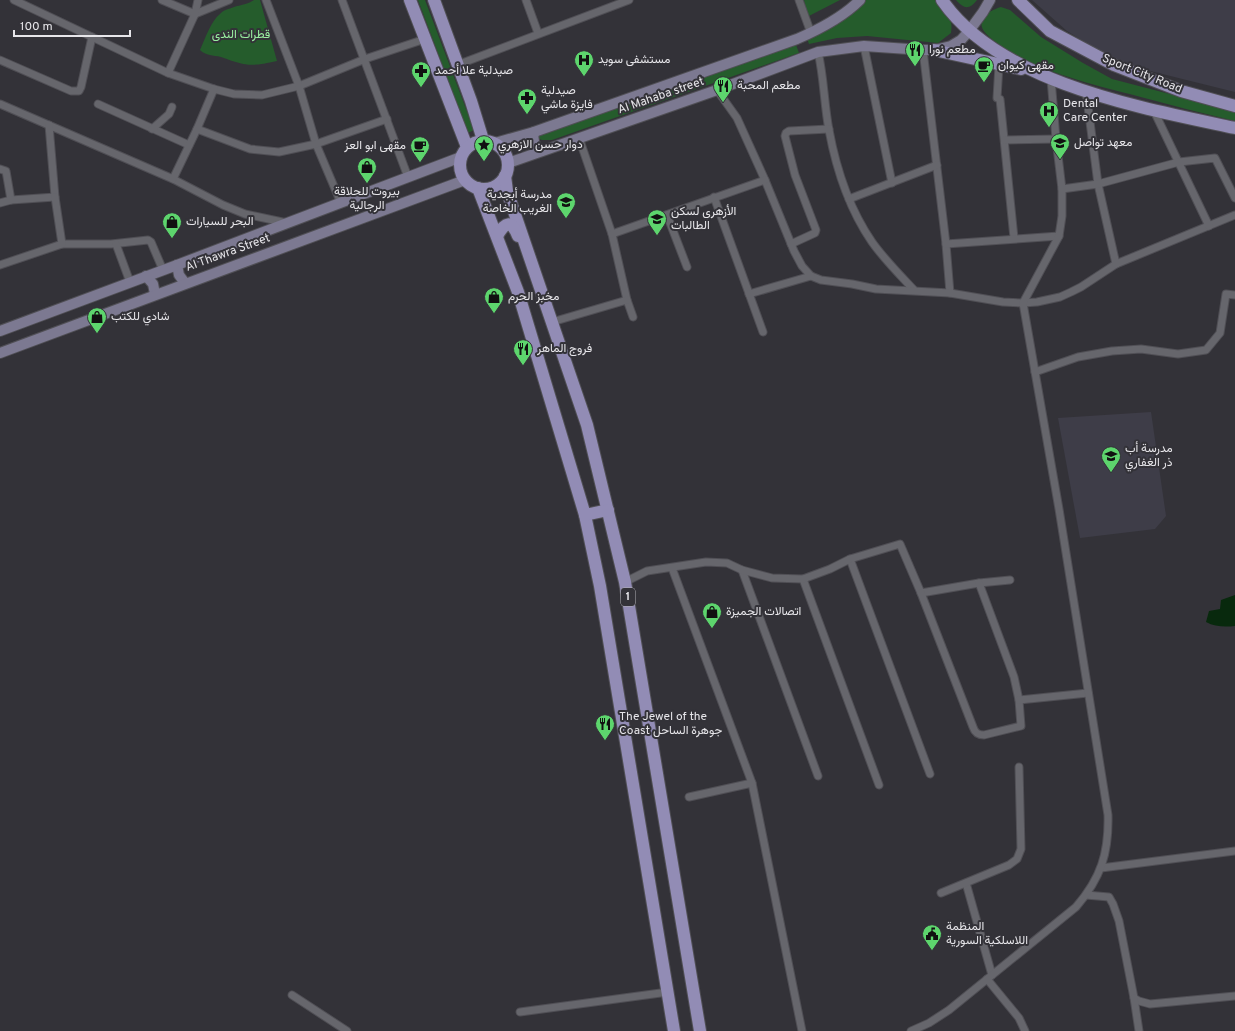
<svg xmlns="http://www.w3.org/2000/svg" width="1235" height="1031" font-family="Overpass,Vazirmatn,sans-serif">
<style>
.built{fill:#3e3d48}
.green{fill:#255c2c}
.water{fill:#08290d}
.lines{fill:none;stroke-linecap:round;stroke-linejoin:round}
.street-casing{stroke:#504f55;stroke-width:9}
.secondary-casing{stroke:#504f55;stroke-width:12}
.primary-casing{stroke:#504f55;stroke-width:14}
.street{stroke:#66666c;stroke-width:7}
.secondary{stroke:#7c7991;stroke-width:10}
.primary{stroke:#928cb5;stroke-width:12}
.labels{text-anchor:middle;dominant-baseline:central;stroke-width:4;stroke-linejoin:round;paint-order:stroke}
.shield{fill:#333238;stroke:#b1b0b5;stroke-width:1}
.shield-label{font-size:11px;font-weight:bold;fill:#e7e6ea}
.park-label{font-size:12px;fill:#9af0a1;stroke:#333238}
.poi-label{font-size:12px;fill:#e7e6ea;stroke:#333238;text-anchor:start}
.street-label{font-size:12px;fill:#e7e6ea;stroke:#333238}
</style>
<rect width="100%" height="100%" fill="#333238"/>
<g class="built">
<polygon points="1032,0 1235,0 1235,92 1118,63 1067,31"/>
<polygon points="1151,412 1166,516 1155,529 1080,538 1058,418"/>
</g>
<g class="green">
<path d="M254 0H260L277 61C250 67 246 66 221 57 213 55 206 56 200 50 205 39 211 21 220 14 223 10 229 9 234 7 240 5 249 4 254 0Z"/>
<polygon points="418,0 425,0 474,130 468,133"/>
<polygon points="804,0 840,0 807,17"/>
<path d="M865 0H936C946 10 954 19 951 33L938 43 867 36 837 38 809 44 806 36 857 7Z"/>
<path d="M956 0H977C969 10 964 9 956 0Z"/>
<path d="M1001 7 1010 10 1041 37 1083 63 1112 79 1235 111V121C1202 113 1170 105 1137 96 1090 84 1031 70 993 40 987 35 979 29 982 20 985 13 994 9 1001 7Z"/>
<polygon points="795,42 799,53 552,140 542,140 537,138 537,136 565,125"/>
</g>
<path class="water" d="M1235 595V626C1225 627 1215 627 1206 622L1209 611 1220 609 1221 600Z"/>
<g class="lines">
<g class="street-casing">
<g id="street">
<polyline points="14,0 168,73 214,89 234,94 262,95 299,86 365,59 425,39"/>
<polyline points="162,0 195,14 229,0"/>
<polyline points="266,0 299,86 316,144 341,203"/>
<polyline points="342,0 408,177"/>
<polyline points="526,0 538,33"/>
<polyline points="799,0 811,33"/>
<polyline points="864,46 892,183"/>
<polyline points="923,50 946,244 950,293"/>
<path d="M818 52C824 77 824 104 829 130 836 168 850 210 872 242 884 259 900 275 914 290"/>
<polyline points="0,60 71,91 79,91 81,87 92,37"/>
<polyline points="457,65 629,0"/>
<polyline points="999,65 997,98 1000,99 1014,238"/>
<polyline points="168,73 195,14 198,0"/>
<polyline points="717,90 737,118 765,180 794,251 802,266 811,276 821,280 852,284 876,289 950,293 1003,302 1023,303 1037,302 1060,297 1071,292 1081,287 1116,264 1235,215"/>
<polyline points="1086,91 1098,184 1116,264"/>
<polyline points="0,104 173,179 223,205 245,214 287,223"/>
<polyline points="98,104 189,145"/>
<polyline points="1154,111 1209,226"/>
<polyline points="152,129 169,114 172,107"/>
<polyline points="197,129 250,149 279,152 316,144 387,119"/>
<polyline points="579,138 612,234 627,300 633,317"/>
<polyline points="1005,140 1056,139"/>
<polyline points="0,169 6,171 11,200"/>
<polyline points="173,179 197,129 214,89"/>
<polyline points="1062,189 1098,184 1179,162 1215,158 1235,198"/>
<polyline points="714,197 763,332"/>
<polyline points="849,199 937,165"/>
<polyline points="0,203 11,200 55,197 49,125"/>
<polyline points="667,215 687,267"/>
<polyline points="612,234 765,180"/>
<polyline points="62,244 111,244 148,240 151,242 163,270"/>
<polyline points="116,244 130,282"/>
<polyline points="791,244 815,233 816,230 795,175 785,136 786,133 789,131 829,129"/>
<polyline points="946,244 1059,236"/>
<polyline points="0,265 62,244 55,197"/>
<polyline points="749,294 811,276"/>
<polyline points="552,322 627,300"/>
<polyline points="1035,372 1078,357 1112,351 1141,349 1178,354 1206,350 1220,333 1226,294 1235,295"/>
<polyline points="850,559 930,774"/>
<polyline points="672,568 752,783 802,1031"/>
<polyline points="742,570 818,776"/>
<polyline points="803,579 879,785"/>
<polyline points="625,582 647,571 706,562 727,563 742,570 772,578 803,579 830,569 850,559 900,544 921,593 979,583 1010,580"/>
<path d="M921 593 973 727C975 733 978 735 984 735L1021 726 1019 700 1014 677 979 583"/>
<polyline points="1019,700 1088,693"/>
<polyline points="689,797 752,783"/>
<polyline points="1101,868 1235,851"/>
<polyline points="966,883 992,975"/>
<polyline points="941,893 1009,865 1017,859 1021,849 1019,767"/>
<polyline points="1086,895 1109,897 1113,904 1119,921 1134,998 1139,1001 1150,1004 1235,996"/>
<polyline points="987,979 1019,1018 1025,1031"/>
<polyline points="292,995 347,1031"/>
<polyline points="1134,998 1139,1031"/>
<polyline points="520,1012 668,992"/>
<path d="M911 1031 929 1023 949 1010 1076 907C1101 878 1109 853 1108 815L1059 509 1023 303 1059 236 1062 216V189L1056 139 1051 79"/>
</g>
</g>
<g class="secondary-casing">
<g id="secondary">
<path d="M534 132C532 140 534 146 541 151"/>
<path d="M495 143 534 132 797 39C818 30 843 17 860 0"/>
<polyline points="508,163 717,90 818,52 864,46 923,50 934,50 951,46 961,40 969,31 983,12 990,0"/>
<polyline points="177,265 179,275 185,283"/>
<polyline points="146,276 153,284 155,294"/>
<polyline points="0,331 177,265 461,157"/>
<polyline points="0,353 465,180"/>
</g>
</g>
<g class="primary-casing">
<g id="primary">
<polyline points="410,0 467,147"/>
<polyline points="434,0 471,101 483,140"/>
<path d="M942 0C999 83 1142 108 1235 128"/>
<polyline points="1018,0 1050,31 1114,65 1181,91 1235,106"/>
<polyline points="934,50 1021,69"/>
<circle cx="484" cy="165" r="24"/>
<polyline points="505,176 507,191 587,425 625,582 700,1031"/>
<polyline points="478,188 518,292 585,515 600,586 674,1031"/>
<path d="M497 236C505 222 511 219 518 236"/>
<polyline points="585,515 608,510"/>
</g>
</g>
<use href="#street" class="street"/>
<use href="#secondary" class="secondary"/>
<use href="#primary" class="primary"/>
</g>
<defs>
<g id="restaurant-pin" transform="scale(1)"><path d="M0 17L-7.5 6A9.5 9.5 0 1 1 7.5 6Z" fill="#5dd56d" stroke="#333238"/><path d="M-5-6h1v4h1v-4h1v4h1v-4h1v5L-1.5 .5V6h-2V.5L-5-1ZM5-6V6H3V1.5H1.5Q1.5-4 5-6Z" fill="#111"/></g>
<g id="hospital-pin" transform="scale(1)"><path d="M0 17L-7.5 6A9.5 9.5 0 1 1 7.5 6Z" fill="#5dd56d" stroke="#333238"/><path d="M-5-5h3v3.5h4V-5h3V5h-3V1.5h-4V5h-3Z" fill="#111"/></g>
<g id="cafe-pin" transform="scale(1)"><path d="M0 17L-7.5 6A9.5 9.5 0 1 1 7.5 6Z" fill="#5dd56d" stroke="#333238"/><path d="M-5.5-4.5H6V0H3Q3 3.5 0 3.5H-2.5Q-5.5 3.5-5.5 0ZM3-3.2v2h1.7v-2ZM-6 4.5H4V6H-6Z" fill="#111"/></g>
<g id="pharmacy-pin" transform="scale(1)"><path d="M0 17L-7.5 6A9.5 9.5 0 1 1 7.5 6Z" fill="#5dd56d" stroke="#333238"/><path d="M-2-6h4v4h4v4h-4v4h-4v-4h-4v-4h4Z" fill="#111"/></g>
<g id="school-pin" transform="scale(1)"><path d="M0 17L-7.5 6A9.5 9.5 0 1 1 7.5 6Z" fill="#5dd56d" stroke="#333238"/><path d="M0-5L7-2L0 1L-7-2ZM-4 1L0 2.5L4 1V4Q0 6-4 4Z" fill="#111"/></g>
<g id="sight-pin" transform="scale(1)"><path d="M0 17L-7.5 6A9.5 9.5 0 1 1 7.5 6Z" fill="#5dd56d" stroke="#333238"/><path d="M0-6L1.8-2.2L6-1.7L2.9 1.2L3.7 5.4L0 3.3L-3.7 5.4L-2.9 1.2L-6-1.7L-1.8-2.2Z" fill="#111"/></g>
<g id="shop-pin" transform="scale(1)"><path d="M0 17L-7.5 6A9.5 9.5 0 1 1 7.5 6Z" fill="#5dd56d" stroke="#333238"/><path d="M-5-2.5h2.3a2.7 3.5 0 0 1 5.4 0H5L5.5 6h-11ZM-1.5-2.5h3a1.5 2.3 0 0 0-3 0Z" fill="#111"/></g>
<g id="university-pin" transform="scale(1)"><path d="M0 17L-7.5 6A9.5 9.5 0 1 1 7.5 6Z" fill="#5dd56d" stroke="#333238"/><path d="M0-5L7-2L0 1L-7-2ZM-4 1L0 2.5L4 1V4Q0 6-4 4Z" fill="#111"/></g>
<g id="civic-pin" transform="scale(1)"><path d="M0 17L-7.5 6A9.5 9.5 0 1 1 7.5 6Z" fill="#5dd56d" stroke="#333238"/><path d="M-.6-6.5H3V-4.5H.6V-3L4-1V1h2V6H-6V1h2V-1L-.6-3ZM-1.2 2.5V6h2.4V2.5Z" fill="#111"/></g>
</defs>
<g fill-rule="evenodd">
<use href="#restaurant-pin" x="915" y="50"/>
<use href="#hospital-pin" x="584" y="60"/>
<use href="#cafe-pin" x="984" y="66"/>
<use href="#pharmacy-pin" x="421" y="71"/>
<use href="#restaurant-pin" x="723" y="86"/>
<use href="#pharmacy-pin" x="527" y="98"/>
<use href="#hospital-pin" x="1049" y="111"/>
<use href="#school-pin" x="1060" y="143"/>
<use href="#sight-pin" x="484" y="145"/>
<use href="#cafe-pin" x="420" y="146"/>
<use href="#shop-pin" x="367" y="167"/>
<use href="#school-pin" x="566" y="202"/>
<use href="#university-pin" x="657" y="219"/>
<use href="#shop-pin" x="172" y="222"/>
<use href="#shop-pin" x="494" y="297"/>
<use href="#shop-pin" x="97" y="317"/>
<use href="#restaurant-pin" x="523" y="349"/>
<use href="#school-pin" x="1111" y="456"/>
<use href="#shop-pin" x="712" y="612"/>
<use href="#restaurant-pin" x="605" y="724"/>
<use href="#civic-pin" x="932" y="934"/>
</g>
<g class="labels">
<rect class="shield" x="621" y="588" width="14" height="18" rx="3"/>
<g class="shield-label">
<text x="628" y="597">1</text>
</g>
<g class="park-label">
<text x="241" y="35">قطرات الندى</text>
</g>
<g class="poi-label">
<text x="929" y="50">مطعم نورا</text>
<text x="598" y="60">مستشفى سويد</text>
<text x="998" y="66">مقهى كيوان</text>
<text x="435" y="71">صيدلية علا أحمد</text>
<text x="737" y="86">مطعم المحبة</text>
<text x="541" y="91">صيدلية<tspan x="541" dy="14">فايزة ماشي</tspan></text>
<text x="1063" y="104">Dental<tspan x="1063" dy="14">Care Center</tspan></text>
<text x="1074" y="143">معهد تواصل</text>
<text x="498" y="145">دوار حسن الازهري</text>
<text x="406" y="146" text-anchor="end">مقهى ابو العز</text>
<text x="367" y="192" text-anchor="middle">بيروت للحلاقة<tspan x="367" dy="14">الرجالية</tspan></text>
<text x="552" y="195" text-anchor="end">مدرسة أبجدية<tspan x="552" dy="14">الغريب الخاصة</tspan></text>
<text x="671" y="212">الأزهري لسكن<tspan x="671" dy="14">الطالبات</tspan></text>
<text x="186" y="222">البحر للسيارات</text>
<text x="508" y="297">مخبز الحرم</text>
<text x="111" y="317">شادي للكتب</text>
<text x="537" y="349">فروج الماهر</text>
<text x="1125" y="449">مدرسة أب<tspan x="1125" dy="14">ذر الغفاري</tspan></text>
<text x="726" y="612">اتصالات الجميزة</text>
<text x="619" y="717">The Jewel of the<tspan x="619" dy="14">Coast جوهرة الساحل</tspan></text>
<text x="946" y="927">المنظمة<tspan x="946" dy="14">اللاسلكية السورية</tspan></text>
</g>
<g class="street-label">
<text transform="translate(1142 74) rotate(22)">Sport City Road</text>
<text transform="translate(661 96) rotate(-19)">Al Mahaba street</text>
<text transform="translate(228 253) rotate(-20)">Al Thawra Street</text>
</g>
</g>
<path d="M14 30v6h116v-6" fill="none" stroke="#e7e6ea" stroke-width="2"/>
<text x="20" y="30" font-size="12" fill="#e7e6ea" stroke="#333238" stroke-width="3" paint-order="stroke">100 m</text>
</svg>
